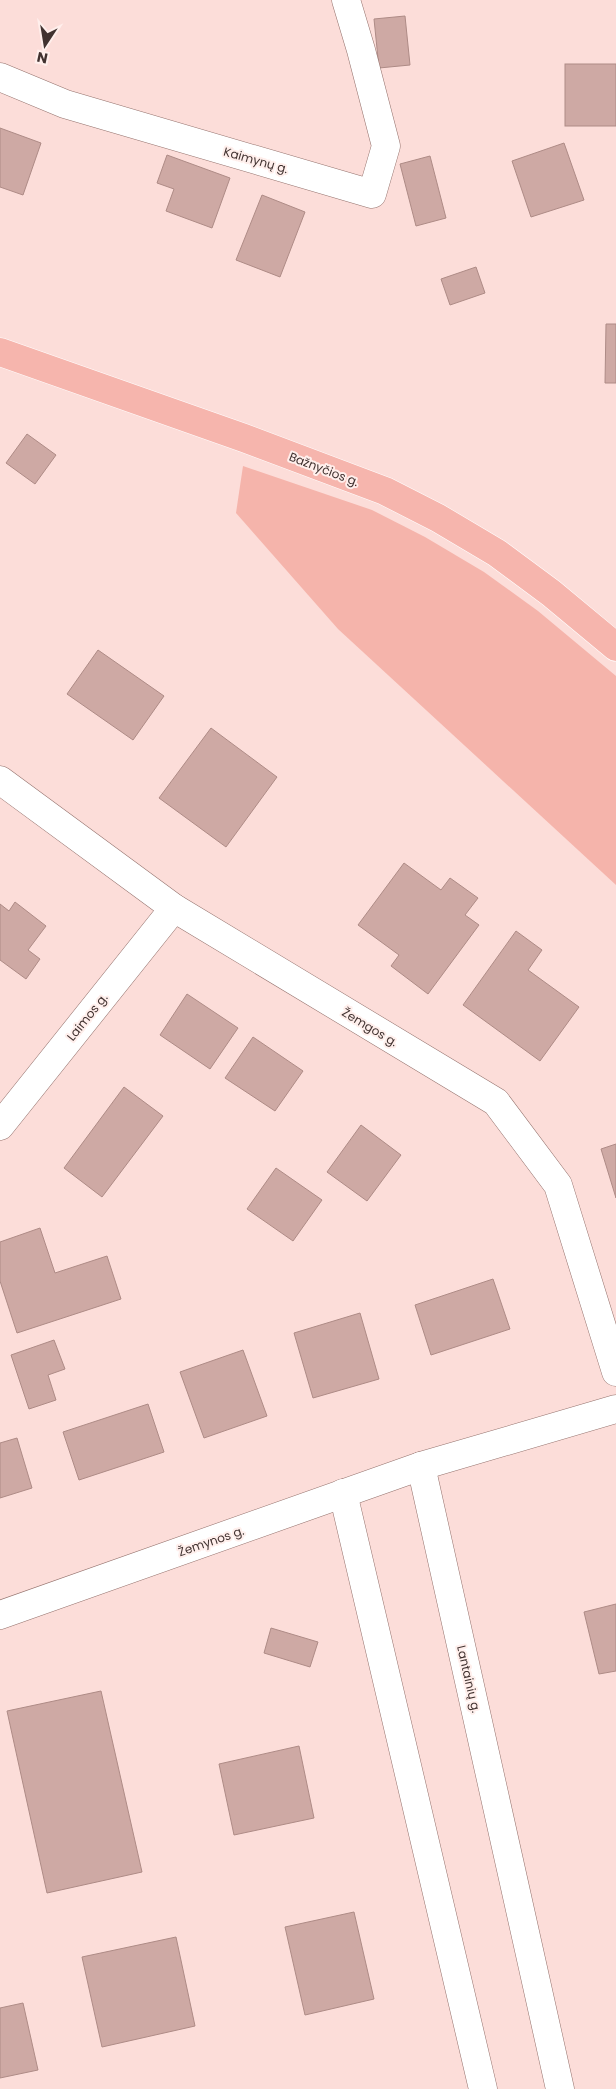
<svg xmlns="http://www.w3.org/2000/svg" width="616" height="2089" font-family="Poppins,sans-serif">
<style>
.green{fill:#f5b4ab}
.building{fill:#cea9a4;stroke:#ae8b86}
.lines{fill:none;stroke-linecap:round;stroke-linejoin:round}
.minor-casing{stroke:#94726d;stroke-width:29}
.major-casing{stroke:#fff;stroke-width:29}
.minor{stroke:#fff;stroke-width:28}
.major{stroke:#f6b5ad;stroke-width:28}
.labels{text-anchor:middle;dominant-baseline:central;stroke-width:4;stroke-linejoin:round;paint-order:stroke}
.street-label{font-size:12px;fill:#413230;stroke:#ffefec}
</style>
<rect width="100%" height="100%" fill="#fcddd9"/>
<polygon class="green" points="243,466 372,510 425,537 484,572 538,611 616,676 616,885 338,629 236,513"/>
<g class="building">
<polygon points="405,16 410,65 379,68 374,19"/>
<rect x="565" y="64" width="51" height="62"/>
<polygon points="0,128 41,143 23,195 0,187"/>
<polygon points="564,143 584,200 531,217 512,161"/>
<polygon points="167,155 230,178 212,228 166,211 174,189 157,183"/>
<polygon points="430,156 446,218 416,226 400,164"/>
<polygon points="262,195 305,212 280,277 236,260"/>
<polygon points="476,267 485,293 450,305 441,279"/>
<polygon points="606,324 616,324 616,383 605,383"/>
<polygon points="27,434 56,455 35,484 6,463"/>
<polygon points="98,650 164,696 133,740 67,694"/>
<polygon points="211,728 277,777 226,847 159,798"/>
<polygon points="404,863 441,890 450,878 478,898 465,915 479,925 428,994 391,966 399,955 358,925"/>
<polygon points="15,902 46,926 28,950 40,959 26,979 0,960 0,904 9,911"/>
<polygon points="516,931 542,950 528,970 579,1007 540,1061 463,1005"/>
<polygon points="187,994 238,1028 210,1069 160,1035"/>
<polygon points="253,1037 303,1071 275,1111 225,1078"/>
<polygon points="124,1087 163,1116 102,1197 64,1168"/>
<polygon points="361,1125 401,1155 367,1201 327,1172"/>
<polygon points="616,1144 616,1198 601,1149"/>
<polygon points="276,1168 322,1200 293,1241 247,1209"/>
<polygon points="40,1228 55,1273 107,1256 121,1299 17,1333 0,1281 0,1242"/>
<polygon points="493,1279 510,1329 431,1355 415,1305"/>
<polygon points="360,1313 379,1379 313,1398 294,1333"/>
<polygon points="54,1340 65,1369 48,1375 56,1400 29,1409 11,1355"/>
<polygon points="243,1350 267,1416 204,1438 180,1372"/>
<polygon points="148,1404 164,1452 79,1480 63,1432"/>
<polygon points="17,1438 32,1488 0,1498 0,1443"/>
<polygon points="616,1604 616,1671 599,1674 584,1612"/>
<polygon points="271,1628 318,1642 310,1667 264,1653"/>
<polygon points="101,1691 142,1872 47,1893 7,1711"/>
<polygon points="299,1746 314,1818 234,1835 219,1764"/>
<polygon points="354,1912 374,1999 305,2015 285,1927"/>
<polygon points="176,1937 195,2026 102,2047 82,1957"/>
<polygon points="23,2003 38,2070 0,2078 0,2008"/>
</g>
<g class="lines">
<g class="minor-casing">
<g id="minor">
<polyline points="0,77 65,104 372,194 386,146 361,50 346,0"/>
<polyline points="0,780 174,908 496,1102 558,1185 616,1372"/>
<polyline points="0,1126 174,908"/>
<polyline points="421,1466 560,2089"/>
<polyline points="343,1493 483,2089"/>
<polyline points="0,1615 421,1466 616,1409"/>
</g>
</g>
<g class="major-casing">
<polyline id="major" points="0,352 244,438 385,491 438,518 497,553 551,593 616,647"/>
</g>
<use href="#minor" class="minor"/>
<use href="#major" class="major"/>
</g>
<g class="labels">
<g class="street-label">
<text transform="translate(256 160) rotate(16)">Kaimynų g.</text>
<text transform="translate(324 469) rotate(21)">Bažnyčios g.</text>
<text transform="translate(87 1017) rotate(-51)">Laimos g.</text>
<text transform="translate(370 1027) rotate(31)">Žemgos g.</text>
<text transform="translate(211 1541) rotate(-19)">Žemynos g.</text>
<text transform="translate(469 1679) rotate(77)">Lantainių g.</text>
</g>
</g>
<g transform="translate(45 45) rotate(192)" stroke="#ffefec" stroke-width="4" paint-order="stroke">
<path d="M0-4L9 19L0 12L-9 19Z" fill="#413230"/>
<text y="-8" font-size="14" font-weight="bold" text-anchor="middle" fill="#413230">N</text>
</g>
</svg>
